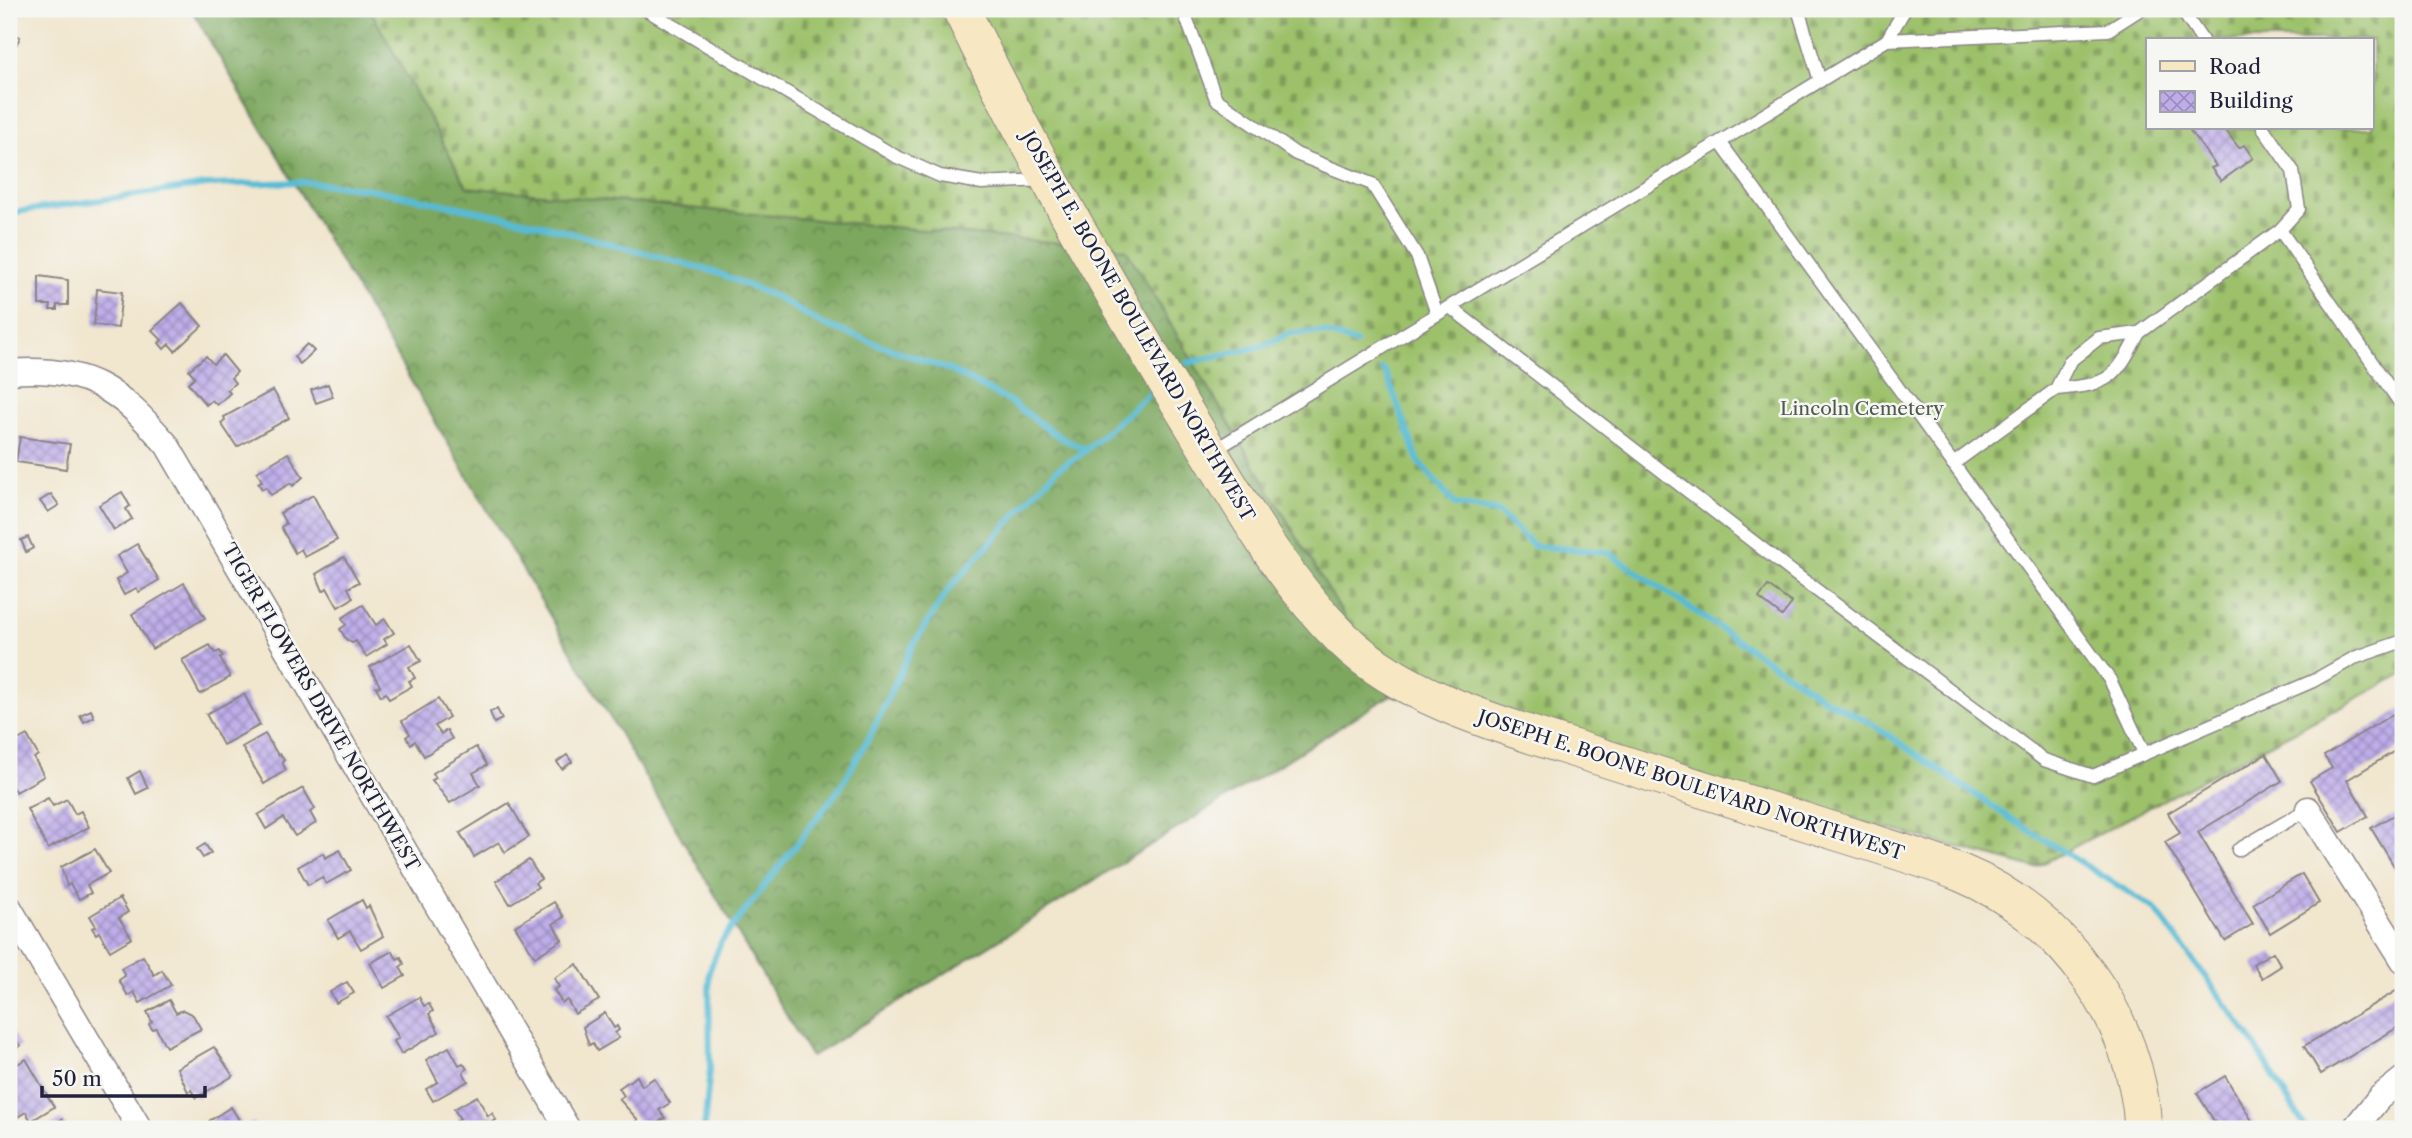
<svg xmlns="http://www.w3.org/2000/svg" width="2412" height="1138" font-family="'Libre Caslon Text',serif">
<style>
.forest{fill:url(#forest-crowns);stroke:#50644d;stroke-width:2}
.cemetery{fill:url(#cemetery-stones);stroke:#5f7253;stroke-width:2;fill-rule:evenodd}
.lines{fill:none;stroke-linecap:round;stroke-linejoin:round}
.stream{stroke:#57bbd5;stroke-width:6}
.building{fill:url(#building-cross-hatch)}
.service-casing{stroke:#8a8484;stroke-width:15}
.minor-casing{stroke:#8a8484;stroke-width:27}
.secondary-casing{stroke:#8a8484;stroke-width:39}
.service{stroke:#fff;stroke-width:12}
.minor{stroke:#fff;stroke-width:24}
.secondary{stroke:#f7e8c3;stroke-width:37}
.labels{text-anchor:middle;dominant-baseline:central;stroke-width:5;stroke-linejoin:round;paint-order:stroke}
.street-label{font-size:19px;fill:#22223b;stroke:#f6f6f2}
.park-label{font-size:19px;fill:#4d5a4c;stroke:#f6f6f2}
</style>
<defs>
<pattern id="forest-crowns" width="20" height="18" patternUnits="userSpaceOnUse" patternTransform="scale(1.75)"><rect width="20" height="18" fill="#7da75f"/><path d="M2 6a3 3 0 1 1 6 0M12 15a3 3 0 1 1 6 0" fill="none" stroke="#668850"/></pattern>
<pattern id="cemetery-stones" width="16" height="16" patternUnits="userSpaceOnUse" patternTransform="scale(1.75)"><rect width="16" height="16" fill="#9cc16b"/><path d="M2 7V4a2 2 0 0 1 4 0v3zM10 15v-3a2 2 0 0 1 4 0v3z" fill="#7f9c59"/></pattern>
<pattern id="building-cross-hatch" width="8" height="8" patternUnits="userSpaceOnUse" patternTransform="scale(1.75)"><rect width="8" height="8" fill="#beade9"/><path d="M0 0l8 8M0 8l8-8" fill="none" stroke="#9a8cbe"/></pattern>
</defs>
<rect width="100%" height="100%" fill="#f6f6f2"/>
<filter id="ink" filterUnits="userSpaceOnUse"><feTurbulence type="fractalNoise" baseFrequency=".0143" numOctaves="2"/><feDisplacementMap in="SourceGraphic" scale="14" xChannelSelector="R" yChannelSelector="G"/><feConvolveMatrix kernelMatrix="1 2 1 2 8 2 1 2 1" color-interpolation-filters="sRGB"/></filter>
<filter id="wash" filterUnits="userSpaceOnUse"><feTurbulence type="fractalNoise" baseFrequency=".00686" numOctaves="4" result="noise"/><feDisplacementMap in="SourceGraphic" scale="28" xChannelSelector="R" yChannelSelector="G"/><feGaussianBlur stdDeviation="1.57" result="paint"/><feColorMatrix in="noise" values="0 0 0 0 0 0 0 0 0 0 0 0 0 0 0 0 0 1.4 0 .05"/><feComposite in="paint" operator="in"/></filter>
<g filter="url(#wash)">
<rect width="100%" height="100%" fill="#f1e6ce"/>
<polygon class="forest" points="191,9 370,9 467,187 1126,249 1391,695 811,1057"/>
<path class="cemetery" d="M370 9H2403V674L2034 868 1391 695 1126 249 467 187ZM2148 40H2372V128H2148Z"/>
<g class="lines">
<g class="stream">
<polyline points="9,213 206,185 304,182 370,189 527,221 715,272 776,297 822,324 952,371 1009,401 1061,438 1083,448 1080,455"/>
<polyline points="1187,363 1266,345 1290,333 1322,332 1356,343"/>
<polyline points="1382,369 1386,373 1419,462 1455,505 1498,512 1534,546 1607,552 1826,700 1872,724 2011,819 2154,908 2250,1037 2306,1129"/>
<polyline points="704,1129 710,1069 709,972 721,942 840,788 872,732 913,645 949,589 1057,469 1080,455 1151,392"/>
</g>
</g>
<g id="blocks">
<g class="building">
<polygon points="9,32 20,37 9,60"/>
<polygon points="2188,128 2224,128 2239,148 2244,145 2253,158 2221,181 2211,168 2216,166"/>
<polygon points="39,276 68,280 68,305 57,305 57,310 50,310 51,305 39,305"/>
<polygon points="97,289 122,292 118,328 94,325"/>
<polygon points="182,303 202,326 175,351 169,344 164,349 159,343 162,340 152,330"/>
<polygon points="307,344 314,351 300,364 294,357"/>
<polygon points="223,355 237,372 231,378 235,383 227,390 230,393 217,405 212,400 206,405 188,383 195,377 189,370 206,356 213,364"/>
<polygon points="328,384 333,397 316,403 311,390"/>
<polygon points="273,390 289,418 237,447 221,423 225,420 224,417"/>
<polygon points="20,437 70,444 66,469 16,462"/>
<polygon points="288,453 303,477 293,486 291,483 271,495 266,487 262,489 258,483 262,481 257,472"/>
<polygon points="122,492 130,506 126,509 132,519 114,530 99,505"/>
<polygon points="51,494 59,505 48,512 40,501"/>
<polygon points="313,495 337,540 305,557 301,549 295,553 281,527 286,524 280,513"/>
<polygon points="28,537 33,548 26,552 21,540"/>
<polygon points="137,544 159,580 139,592 136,588 124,595 116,580 127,573 117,556"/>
<polygon points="344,557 359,582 348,588 353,598 338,607 327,588 323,591 316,574"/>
<polygon points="184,583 205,618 152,649 132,614"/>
<polygon points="1768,586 1792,603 1782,616 1759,598"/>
<polygon points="363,605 376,625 385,619 394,633 384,639 387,644 366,657 356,641 352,643 346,639 340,629 346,625 342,618"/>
<polygon points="411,644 421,661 409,667 415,678 409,681 412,686 389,699 386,693 381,696 376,687 380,686 370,667"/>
<polygon points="210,645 215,653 220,651 223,657 220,658 230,677 200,694 182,660"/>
<polygon points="244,694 260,725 223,745 206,714"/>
<polygon points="438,699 449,717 435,726 441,734 447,730 452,739 424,756 415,741 411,744 406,737 410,734 402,721"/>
<polygon points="2403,708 2403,746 2347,780 2368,816 2341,832 2310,781 2332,768 2324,756"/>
<polygon points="497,709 502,719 494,723 490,712"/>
<polygon points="91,710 94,717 84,722 80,715"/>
<polygon points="265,734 278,755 280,754 284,760 282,762 286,770 264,784 242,747"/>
<polygon points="27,735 38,755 34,758 44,776 16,792 9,784 9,745"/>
<polygon points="476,747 487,765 473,773 480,785 450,803 432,780 436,778 433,773"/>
<polygon points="2266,754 2282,781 2198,832 2253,924 2225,941 2165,842 2180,833 2168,813"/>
<polygon points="567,755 572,762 562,769 557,762"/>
<polygon points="140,771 148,788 136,794 128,778"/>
<polygon points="303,788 315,809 310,812 316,823 295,836 283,818 266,829 258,815"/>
<polygon points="48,798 53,806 67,799 75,814 81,811 89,827 48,849 27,809"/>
<polygon points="509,803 529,837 505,852 499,842 474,857 460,833"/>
<polygon points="2399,812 2403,819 2403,881 2371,828"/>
<polygon points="205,844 211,853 203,858 197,849"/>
<polygon points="95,849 109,873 87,885 91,893 79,899 70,884 67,886 61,867"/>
<polygon points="340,850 351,870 326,884 322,877 308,885 298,867 323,853 325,858"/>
<polygon points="529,860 541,879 535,883 538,887 510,904 496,881"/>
<polygon points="2302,874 2319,903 2270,933 2253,904"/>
<polygon points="120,898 128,912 119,918 132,938 110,951 99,932 96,934 92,928 96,926 90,916"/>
<polygon points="362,900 366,908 369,906 383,936 361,949 350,931 338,938 328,920"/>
<polygon points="554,902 564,917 553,924 562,940 535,957 515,926"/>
<polygon points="392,951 397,959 401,957 404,964 400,967 405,976 384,988 370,963"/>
<polygon points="2273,952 2281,966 2262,978 2253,964"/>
<polygon points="143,956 154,975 162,970 171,985 140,1003 134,992 128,996 119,980 125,976 121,968"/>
<polygon points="577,964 599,1000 575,1014 567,1000 562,1003 554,990 559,987 554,978"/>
<polygon points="347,982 354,993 336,1003 330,992"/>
<polygon points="2401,988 2403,1024 2321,1074 2304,1046"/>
<polygon points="419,997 424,1006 429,1004 433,1011 429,1014 439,1032 401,1054 394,1041 399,1038 386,1016"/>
<polygon points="169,1000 176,1013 183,1010 193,1015 201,1029 166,1047 156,1028 152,1029 149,1024 152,1022 147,1012"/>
<polygon points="605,1013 614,1028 617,1026 619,1030 615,1033 619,1038 597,1051 593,1043 589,1045 583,1027"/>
<polygon points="9,1027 20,1046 9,1053"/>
<polygon points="214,1047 233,1076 196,1098 191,1090 188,1092 177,1068"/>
<polygon points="449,1047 459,1065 463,1063 467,1069 463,1072 468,1081 433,1101 426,1089 438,1082 426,1060"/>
<polygon points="26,1059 54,1107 31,1121 26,1112 9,1122 9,1069"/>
<polygon points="637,1076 642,1086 654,1078 670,1103 659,1110 665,1118 647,1129 637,1129 633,1123 638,1120 619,1099 624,1096 619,1088"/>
<polygon points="2225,1076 2257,1129 2219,1129 2197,1093"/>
<polygon points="477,1096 488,1116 492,1113 496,1120 492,1122 496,1129 457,1129 454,1123 460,1119 454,1109"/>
<polygon points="231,1107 244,1128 253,1122 258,1129 214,1129 209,1121"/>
<polygon points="62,1119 68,1129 45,1129"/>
</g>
</g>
</g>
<g filter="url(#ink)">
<use href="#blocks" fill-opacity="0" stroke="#8a8484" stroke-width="2"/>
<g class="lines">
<g class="service-casing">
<g id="service">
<polyline points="645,9 895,156 940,176 982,183 1043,180"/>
<polyline points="1183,9 1216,99 1296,154 1372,184 1417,256 1437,314"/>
<polyline points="1798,9 1820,81"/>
<polyline points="2181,9 2202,40"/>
<polyline points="1887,40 1905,9"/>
<polyline points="2263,128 2293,171 2299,209 2280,230 2403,407"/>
<polyline points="1720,142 2110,680 2144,753"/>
<polyline points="1450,307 1795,574 2044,760 2093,776 2313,681 2354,658 2403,641"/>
<path d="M2056 389C2110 384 2114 381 2139 333"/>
<polyline points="1213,451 1887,40 2108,30 2141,9"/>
<polyline points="1953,464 2056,389 2070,361 2099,338 2139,333 2280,230"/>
<polyline points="2238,850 2308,809"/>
</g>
</g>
<g class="minor-casing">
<g id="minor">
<path d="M9 372C86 365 119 389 167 445L568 1129"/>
<polyline points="2308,809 2403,960"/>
<polyline points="9,907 140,1129"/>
<polyline points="2354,1129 2379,1098 2403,1079"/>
</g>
</g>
<g class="secondary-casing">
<path id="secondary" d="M961 9C1030 152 1111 292 1194 427 1239 501 1282 580 1344 640 1400 694 1490 722 1563 745 1646 771 1729 797 1812 824 1861 840 1913 854 1961 873 2063 915 2138 1019 2143 1129"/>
</g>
<use href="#service" class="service"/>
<use href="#minor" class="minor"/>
<use href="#secondary" class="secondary"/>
</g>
</g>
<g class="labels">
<g class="street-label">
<text transform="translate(1138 326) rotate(60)">JOSEPH E. BOONE BOULEVARD NORTHWEST</text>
<text transform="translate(321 707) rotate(60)">TIGER FLOWERS DRIVE NORTHWEST</text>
<text transform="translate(1691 785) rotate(18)">JOSEPH E. BOONE BOULEVARD NORTHWEST</text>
</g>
<g class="park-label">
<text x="1862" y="408">Lincoln Cemetery</text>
</g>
</g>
<rect width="2412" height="1138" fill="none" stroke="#f6f6f2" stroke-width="35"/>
<rect x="2146" y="38" width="228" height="91" fill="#f6f6f2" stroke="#a1a1a9" stroke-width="2"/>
<rect x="2160" y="61" width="35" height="10" fill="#f7e8c3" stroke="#a1a1a9" stroke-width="2"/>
<text x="2209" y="74" font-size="21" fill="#22223b">Road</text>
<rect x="2160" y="91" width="35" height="21" fill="url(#building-cross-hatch)" stroke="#a1a1a9" stroke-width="2"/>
<text x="2209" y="108" font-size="21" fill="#22223b">Building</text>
<path d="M42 1086v10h163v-10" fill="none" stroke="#22223b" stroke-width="3.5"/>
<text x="52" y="1086" font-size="21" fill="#22223b" stroke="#f6f6f2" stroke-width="5" paint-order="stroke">50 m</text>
</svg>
